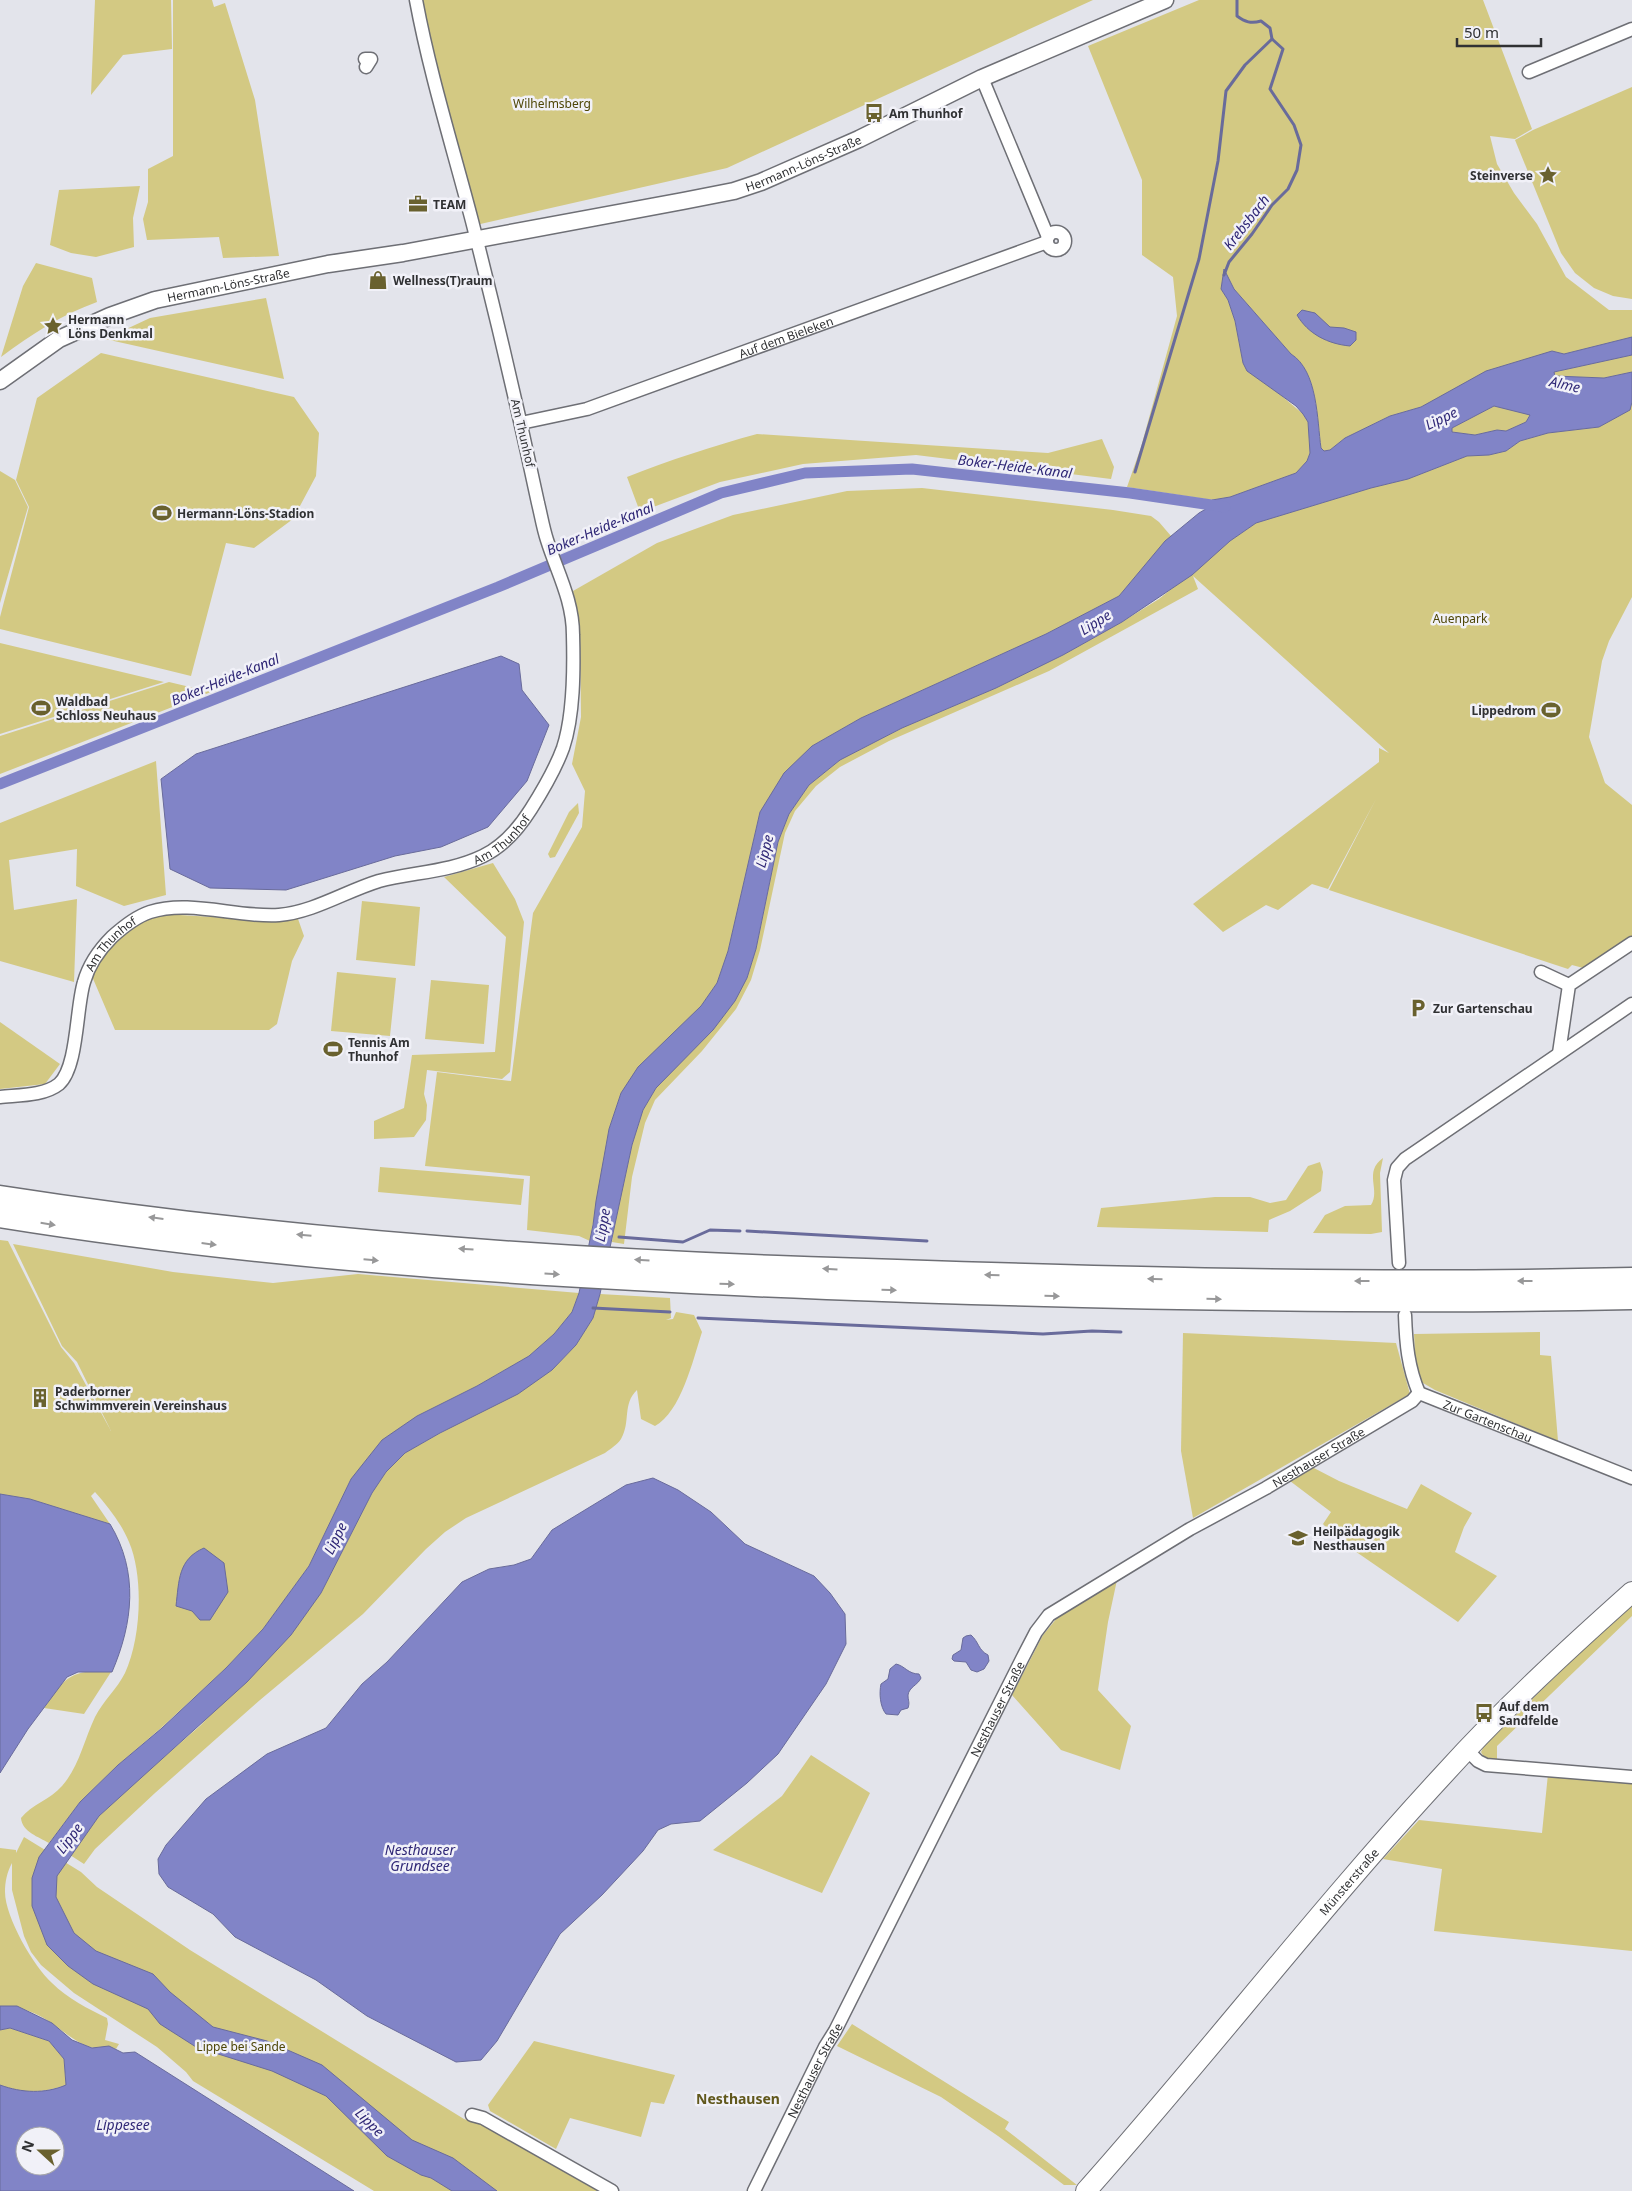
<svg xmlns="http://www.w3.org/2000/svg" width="1632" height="2191" font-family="'Noto Sans',sans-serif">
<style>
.green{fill:#d3c983}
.water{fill:#8184c7;stroke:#696b9b;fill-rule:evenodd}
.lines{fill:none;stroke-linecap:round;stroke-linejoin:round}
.stream{stroke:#696b9b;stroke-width:3}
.canal{stroke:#8184c7;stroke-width:11}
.minor-casing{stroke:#6e6f75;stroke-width:15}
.tertiary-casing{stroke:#6e6f75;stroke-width:19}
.primary-casing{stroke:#6e6f75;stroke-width:22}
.motorway-casing{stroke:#6e6f75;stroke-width:25}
.minor{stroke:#fff;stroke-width:12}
.tertiary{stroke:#fff;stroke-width:16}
.primary{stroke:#fff;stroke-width:20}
.motorway{stroke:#fff;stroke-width:22}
.oneway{fill:#989899}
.labels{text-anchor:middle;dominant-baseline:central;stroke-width:5;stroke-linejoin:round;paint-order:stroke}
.park-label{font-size:12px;fill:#4e4606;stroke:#f1f1f8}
.poi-label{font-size:12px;font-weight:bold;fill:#303133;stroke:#f1f1f8;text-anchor:start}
.street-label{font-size:12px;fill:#303133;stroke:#f1f1f8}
.water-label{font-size:14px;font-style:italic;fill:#2f2776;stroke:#f1f1f8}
.neighbourhood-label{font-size:14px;font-weight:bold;fill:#61581c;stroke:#f1f1f8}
</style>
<rect width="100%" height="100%" fill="#e3e4eb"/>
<g class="green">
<polygon points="95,0 171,0 172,49 123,55 91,95"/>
<polygon points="173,0 212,0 214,7 225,3 255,100 279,256 223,258 219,237 147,240 143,219 148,202 148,169 173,156"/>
<polygon points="420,0 1093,0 727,168 476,225"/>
<path d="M1199 0H1483L1532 129 1515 139 1490 136 1497 164 1514 193 1537 224 1566 277 1609 310H1632V337L1564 354 1552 351 1421 407 1390 416 1345 438 1330 450 1324 451 1321 448C1317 420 1318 371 1291 354L1234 289 1224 270 1221 289 1228 300 1235 321 1243 363 1303 414 1308 422 1310 453 1307 461 1296 473 1230 497 1212 500 1127 487 1141 447 1177 316 1173 277 1142 255V180L1088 46Z"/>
<polygon points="1632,87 1632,299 1613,296 1594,288 1575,273 1561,253 1515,140 1533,130"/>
<polygon points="140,186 133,218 134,247 96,257 71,253 50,245 59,190"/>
<path d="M36 263 92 278 97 302C61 315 32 334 1 357L23 286Z"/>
<polygon points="266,298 284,379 105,339 150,318"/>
<polygon points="101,353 294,397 319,433 316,476 293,519 254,548 226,543 191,676 0,629 0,617 29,507 16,480 37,398"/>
<polygon points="1632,355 1632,372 1604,378 1555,376 1554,372"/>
<polygon points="1632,402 1632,597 1609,641 1602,661 1589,737 1605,783 1632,805 1632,938 1587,969 1572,965 1568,969 1329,890 1376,799 1328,889 1312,884 1278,910 1266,905 1223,932 1193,904 1379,762 1379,748 1389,753 1193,576 1198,589 1049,671 889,741 840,767 816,786 795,811 785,833 760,950 751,980 736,1009 702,1051 655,1100 645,1123 632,1177 624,1244 612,1242 614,1227 632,1145 643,1110 656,1088 747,978 756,949 778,842 789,814 809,785 825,772 840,760 902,728 996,688 1063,655 1122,622 1159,599 1230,541 1256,523 1371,488 1408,479 1467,456 1489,455 1506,451 1520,441 1548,433 1599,427 1629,410"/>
<polygon points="1494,406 1530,414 1526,422 1506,431 1497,430 1475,435 1452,432 1452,428"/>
<path d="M757 434 1048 453 1102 439 1114 467 1111 479 916 455 803 464 720 482 640 512 627 477C670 460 713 446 757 434Z"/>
<polygon points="0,471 15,480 28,507 0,603"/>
<polygon points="922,488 1113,510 1151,516 1159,522 1171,536 1119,596 1046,634 861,718 812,746 760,812 728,951 717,983 701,1006 621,1093 609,1129 590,1241 579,1236 527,1230 530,1176 425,1166 437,1072 511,1081 533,913 582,827 585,791 572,764 581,717 580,632 573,591 657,543 733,515 847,491"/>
<polygon points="0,643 164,682 0,734"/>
<polygon points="169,682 211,692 0,774 0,736"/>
<polygon points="156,761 166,895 124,906 76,886 77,849 9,860 14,910 77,899 74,982 0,961 0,823"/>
<polygon points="578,803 579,813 555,857 550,858 548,854 569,812"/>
<polygon points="493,863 515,899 524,922 510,1072 502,1079 427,1070 424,1094 427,1105 426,1120 414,1137 374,1139 374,1121 404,1108 412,1055 495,1052 506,937 444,877"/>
<polygon points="362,901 420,907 415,966 356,960"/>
<path d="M164 914 276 921 297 916 304 936 292 961 277 1024 269 1030H115L91 974C112 942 127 925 164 914Z"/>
<polygon points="337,972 396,978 390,1036 331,1031"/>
<polygon points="431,980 489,985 484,1044 425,1039"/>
<polygon points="0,1022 60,1064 45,1084 0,1089"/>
<path d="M1383 1158 1380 1173 1382 1232 1371 1234 1313 1233 1325 1215 1345 1206 1371 1205C1381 1190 1363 1172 1383 1158Z"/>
<polygon points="1320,1162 1323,1172 1321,1191 1290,1211 1269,1220 1268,1232 1097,1227 1101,1208 1215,1197 1250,1197 1270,1203 1286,1200 1308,1166"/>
<polygon points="380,1167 524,1179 521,1205 378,1192"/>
<path d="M0 1240 8 1241 61 1347 74 1363 111 1431 77 1362 62 1346 13 1244 173 1272 273 1283 358 1274 579 1293 572 1312 554 1334 529 1356 477 1386 417 1416 351 1479 309 1566 263 1629 226 1668 161 1728 118 1765 80 1802 49 1843C39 1837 22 1832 21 1818 31 1805 51 1799 62 1786 79 1767 84 1740 95 1717 103 1701 117 1689 125 1673 141 1639 144 1577 129 1542 121 1523 109 1508 95 1492L91 1496 110 1524 30 1499 0 1494Z"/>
<path d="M600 1294 670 1298 671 1318 666 1320 673 1319 676 1312 694 1315 702 1332C693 1360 681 1412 655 1426L641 1419 637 1390C622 1404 631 1422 621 1439 617 1445 610 1449 605 1453L466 1518 445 1532 426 1549 363 1614 260 1700 155 1793 95 1849 84 1864 70 1855 99 1816 127 1789 201 1725 321 1593 372 1493 386 1472 405 1453 552 1370 576 1345 593 1318Z"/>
<polygon points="1540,1332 1540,1355 1551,1356 1558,1441 1435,1390 1423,1383 1416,1374 1414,1334"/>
<polygon points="1183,1333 1396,1343 1410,1394 1193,1518 1181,1451"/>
<polygon points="1312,1467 1339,1481 1407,1509 1421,1484 1472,1513 1464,1527 1455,1552 1497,1576 1458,1622 1336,1538 1323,1524 1331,1512 1290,1481"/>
<polygon points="1117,1580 1108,1622 1098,1690 1131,1726 1120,1770 1061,1750 1012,1695 1043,1635 1057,1618"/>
<polygon points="1632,1602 1632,1616 1497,1746 1497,1761 1485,1759 1481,1752 1484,1746"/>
<path d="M92 1671 111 1672 84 1714 44 1708C60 1687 63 1674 92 1671Z"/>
<polygon points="811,1755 870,1793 822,1893 713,1850 782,1796"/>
<polygon points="1548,1774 1632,1780 1632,1951 1434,1931 1442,1869 1383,1859 1419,1820 1542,1833"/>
<path d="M24 1837 81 1872 97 1887 190 1950 464 2119 483 2125 599 2191H374L193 2081 186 2072 157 2047 74 1993 41 1965 31 1952 24 1936 12 1890V1863C7 1872 5 1882 5 1892 5 1917 34 1967 52 1983 67 1998 88 2009 107 2018L108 2024 105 2040 119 2044 116 2049C105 2044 100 2050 90 2047 75 2042 66 2033 54 2025 39 2013 19 2006 0 2006V1848L16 1850V1853Z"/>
<polygon points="852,2024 1009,2122 1005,2129 1077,2185 1064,2185 998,2136 941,2097 837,2046"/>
<path d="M10 2028 49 2041 64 2059 66 2085C43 2093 23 2094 0 2085V2030Z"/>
<polygon points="534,2041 675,2075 664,2104 651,2102 641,2137 570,2118 556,2149 490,2111 488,2105"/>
</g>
<g class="water">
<path d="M1224 269 1234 289 1291 354C1318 371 1317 420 1321 448L1324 451 1330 450 1345 438 1390 416 1421 407 1486 371 1552 351 1564 354 1632 337V355L1554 372 1555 376 1604 378 1632 372V402L1630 410 1599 427 1548 433 1520 441 1506 451 1489 455 1467 456 1408 479 1371 488 1256 523 1230 541 1192 575 1122 622 1063 655 996 688 902 728 840 760 809 785 789 814 778 842 756 949 747 978 735 1001 713 1030 656 1088 643 1110 632 1145 600 1294 593 1318 576 1345 552 1370 518 1394 440 1433 405 1453 386 1472 372 1493 321 1593 291 1635 247 1682 99 1816 57 1876 56 1897 74 1933 96 1951 153 1974 170 1992 213 2027 267 2041 322 2065 412 2140 453 2158 497 2191H452L431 2178 421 2175 387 2156 326 2096 272 2071 196 2047 160 2024 148 2009 93 1984 68 1966 47 1945 32 1906V1878L39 1857 80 1802 118 1765 162 1728 226 1668 263 1629 309 1566 351 1479 382 1440 417 1416 477 1386 529 1356 554 1334 572 1312 579 1293 593 1225 596 1201 609 1129 621 1093 638 1067 701 1006 717 983 728 951 760 812 784 773 812 746 861 718 1046 634 1119 596 1165 541 1199 513 1211 506 1212 500 1230 497 1296 473 1307 461 1310 453 1308 422 1303 414 1296 406 1247 371 1243 363 1235 321 1228 300 1221 289ZM1494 406 1530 415 1526 422 1506 431 1497 430 1475 435 1452 432V428Z"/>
<path d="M1302 310 1315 313 1330 327 1344 328 1356 332V340L1350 346C1328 344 1308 334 1297 315Z"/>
<polygon points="501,656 519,664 522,690 549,725 527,781 488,827 441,847 395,856 286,890 210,888 170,869 161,779 196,754"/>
<polygon points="653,1478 678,1490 711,1512 745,1544 814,1576 830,1593 845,1614 846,1644 826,1684 778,1754 747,1783 700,1821 671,1824 658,1830 643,1851 602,1895 560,1934 497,2041 481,2060 456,2062 367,2016 316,1980 235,1937 213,1914 168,1887 159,1874 158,1859 166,1845 206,1799 267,1754 326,1728 362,1684 387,1662 462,1582 489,1569 514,1565 531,1559 552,1530 626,1485"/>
<path d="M0 1494 30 1499 110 1524C139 1572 133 1623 112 1672H78L67 1677 28 1729 0 1773Z"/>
<path d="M204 1548 224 1563 228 1592 210 1620H200L192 1611 176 1606C179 1581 178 1559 204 1548Z"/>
<path d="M971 1635C979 1642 978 1650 988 1655L989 1661 984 1669 977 1672 971 1670 966 1662 954 1661 952 1659 953 1655 961 1650 963 1638 966 1636Z"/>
<path d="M896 1664C905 1666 908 1674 919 1674L921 1678C918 1685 909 1687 908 1695 908 1701 910 1702 908 1708L901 1710 898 1715 886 1714C880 1707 879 1693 881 1684L888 1679 890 1669Z"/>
<path d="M0 2006H17L52 2023 72 2040 92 2048 109 2046 123 2053 135 2052 354 2191H0V2085C22 2093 45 2094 66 2085L64 2059 49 2041 10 2028 0 2030ZM25 2136H55V2166H25Z"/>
</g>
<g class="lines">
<g class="stream">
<path d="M1224 275 1229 262 1252 234 1272 205 1288 189 1297 170 1301 145 1294 125 1270 89 1283 49 1272 39 1270 28 1261 21C1251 24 1245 22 1237 16V0"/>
<polyline points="1135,472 1199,259 1218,161 1226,91 1245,65 1272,39"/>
<polyline points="747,1231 927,1241"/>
<polyline points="619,1237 683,1242 710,1230 740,1231"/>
<polyline points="593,1308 670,1312"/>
<polyline points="698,1318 1043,1334 1092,1331 1121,1332"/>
</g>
<polyline class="canal" points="0,784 498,587 721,493 805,473 912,469 1130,493 1225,507"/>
<g class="minor-casing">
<g id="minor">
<polyline points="365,59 371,59 366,67"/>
<polyline points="1529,72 1632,29"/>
<polyline points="982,78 1048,237"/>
<circle cx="1056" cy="241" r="9"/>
<path id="s1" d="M521 423 587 409 1047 242"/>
<polyline points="1541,972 1569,985"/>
<polyline points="1559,1053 1569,985 1632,943"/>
<path id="s2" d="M0 1097C18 1095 44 1096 59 1084 78 1067 76 1007 84 982 89 964 99 950 112 937 123 927 135 917 150 912 190 899 237 918 279 915 314 912 346 891 379 881 414 872 450 872 483 856 504 846 519 828 531 809 543 790 555 770 563 748 574 715 574 670 573 635 573 600 557 572 547 540 543 528 541 515 538 503 518 409 496 315 472 221 453 148 430 75 416 0"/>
<polyline points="1399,1263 1394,1180 1397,1168 1405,1159 1632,1004"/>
<path id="s3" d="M1405 1315C1406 1344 1408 1367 1419 1393L1632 1478"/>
<polyline points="1467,1750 1478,1761 1486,1765 1632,1777"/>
<polyline points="472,2115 483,2118 612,2191"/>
<path id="s4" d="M754 2191 825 2047 835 2031 1022 1659 1036 1632 1049 1615 1190 1529 1266 1488 1412 1401 1419 1393"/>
</g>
</g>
<g class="tertiary-casing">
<g id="tertiary">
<path id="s5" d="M0 381 59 339 110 316 155 300 328 264 403 253 683 201 734 191 761 182 859 139 982 78 1165 0"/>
</g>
</g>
<g class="primary-casing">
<g id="primary">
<path id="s6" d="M1086 2191C1208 2054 1320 1908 1445 1773 1503 1709 1567 1650 1632 1592"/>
</g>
</g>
<g class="motorway-casing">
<g id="motorway">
<path d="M0 1197C257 1237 517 1257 777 1267 1062 1277 1347 1286 1632 1279"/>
<path d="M0 1216C273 1260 550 1277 827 1288 1095 1298 1363 1304 1632 1298"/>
</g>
</g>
<use href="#minor" class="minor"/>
<use href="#tertiary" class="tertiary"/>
<use href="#primary" class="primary"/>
<use href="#motorway" class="motorway"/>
</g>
<defs><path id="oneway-solid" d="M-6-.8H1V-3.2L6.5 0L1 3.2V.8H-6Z" transform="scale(1.25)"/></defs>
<g class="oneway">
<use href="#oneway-solid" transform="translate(156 1218) rotate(-173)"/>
<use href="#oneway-solid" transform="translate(48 1224) rotate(9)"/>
<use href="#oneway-solid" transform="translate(304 1235) rotate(-175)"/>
<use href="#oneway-solid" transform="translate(209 1244) rotate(7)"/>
<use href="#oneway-solid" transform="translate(466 1249) rotate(-176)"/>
<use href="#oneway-solid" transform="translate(371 1260) rotate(5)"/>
<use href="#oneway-solid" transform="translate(642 1260) rotate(-177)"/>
<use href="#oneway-solid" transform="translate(830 1269) rotate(-177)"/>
<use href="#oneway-solid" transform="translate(552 1274) rotate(3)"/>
<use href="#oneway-solid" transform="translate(992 1275) rotate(-178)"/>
<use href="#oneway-solid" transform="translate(1155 1279) rotate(-179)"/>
<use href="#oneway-solid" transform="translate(1362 1281) rotate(-180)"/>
<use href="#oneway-solid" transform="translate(1525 1281) rotate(180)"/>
<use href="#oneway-solid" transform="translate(727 1284) rotate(2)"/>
<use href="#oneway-solid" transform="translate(889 1290) rotate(2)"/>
<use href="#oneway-solid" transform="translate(1052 1296) rotate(1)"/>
<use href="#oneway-solid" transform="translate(1214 1299) rotate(1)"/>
</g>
<defs>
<g id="bus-bare" transform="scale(1.5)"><path d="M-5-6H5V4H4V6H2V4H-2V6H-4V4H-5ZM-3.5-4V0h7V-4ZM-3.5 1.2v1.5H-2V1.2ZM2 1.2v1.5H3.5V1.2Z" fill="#69612e" stroke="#f1f1f8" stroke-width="2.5" paint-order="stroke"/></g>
<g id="sight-bare" transform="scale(1.5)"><path d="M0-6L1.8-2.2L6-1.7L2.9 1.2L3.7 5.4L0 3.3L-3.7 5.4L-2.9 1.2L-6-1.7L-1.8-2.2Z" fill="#69612e" stroke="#f1f1f8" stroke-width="2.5" paint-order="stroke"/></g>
<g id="office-bare" transform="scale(1.5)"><path d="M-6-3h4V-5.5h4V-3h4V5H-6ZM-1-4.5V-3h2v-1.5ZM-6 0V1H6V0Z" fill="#69612e" stroke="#f1f1f8" stroke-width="2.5" paint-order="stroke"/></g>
<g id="shop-bare" transform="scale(1.5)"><path d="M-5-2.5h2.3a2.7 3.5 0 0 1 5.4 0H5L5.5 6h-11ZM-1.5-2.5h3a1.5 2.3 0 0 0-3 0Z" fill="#69612e" stroke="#f1f1f8" stroke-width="2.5" paint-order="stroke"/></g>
<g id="stadium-bare" transform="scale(1.5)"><path d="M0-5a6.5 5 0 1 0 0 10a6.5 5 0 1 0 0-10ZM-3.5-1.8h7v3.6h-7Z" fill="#69612e" stroke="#f1f1f8" stroke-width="2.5" paint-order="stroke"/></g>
<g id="parking-bare" transform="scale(1.5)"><path d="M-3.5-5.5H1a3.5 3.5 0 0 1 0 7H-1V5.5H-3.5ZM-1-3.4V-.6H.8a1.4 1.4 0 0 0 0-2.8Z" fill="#69612e" stroke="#f1f1f8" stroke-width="2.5" paint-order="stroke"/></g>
<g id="building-bare" transform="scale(1.5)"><path d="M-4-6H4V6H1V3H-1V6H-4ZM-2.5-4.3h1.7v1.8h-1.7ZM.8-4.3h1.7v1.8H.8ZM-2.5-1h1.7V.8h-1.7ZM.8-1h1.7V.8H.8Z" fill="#69612e" stroke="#f1f1f8" stroke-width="2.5" paint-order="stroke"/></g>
<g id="school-bare" transform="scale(1.5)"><path d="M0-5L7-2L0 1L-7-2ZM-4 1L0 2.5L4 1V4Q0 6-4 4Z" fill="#69612e" stroke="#f1f1f8" stroke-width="2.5" paint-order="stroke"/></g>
</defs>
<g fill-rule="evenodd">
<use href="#bus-bare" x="874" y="113"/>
<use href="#sight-bare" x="1548" y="175"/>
<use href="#office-bare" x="418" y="204"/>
<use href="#shop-bare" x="378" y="280"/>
<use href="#sight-bare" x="53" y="326"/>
<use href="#stadium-bare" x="162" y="513"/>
<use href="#stadium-bare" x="41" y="708"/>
<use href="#stadium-bare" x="1551" y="710"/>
<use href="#parking-bare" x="1418" y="1008"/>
<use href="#stadium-bare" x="333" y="1049"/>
<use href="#building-bare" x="40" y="1398"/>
<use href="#school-bare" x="1298" y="1538"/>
<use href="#bus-bare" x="1484" y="1713"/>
</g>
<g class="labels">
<g class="park-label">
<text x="552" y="103">Wilhelmsberg</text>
<text x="1460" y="618">Auenpark</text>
<text x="241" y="2046">Lippe bei Sande</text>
</g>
<g class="poi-label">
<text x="889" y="113">Am Thunhof</text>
<text x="1533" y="175" text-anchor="end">Steinverse</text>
<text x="433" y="204">TEAM</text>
<text x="393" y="280">Wellness(T)raum</text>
<text x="68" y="319">Hermann<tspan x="68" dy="14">Löns Denkmal</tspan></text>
<text x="177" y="513">Hermann-Löns-Stadion</text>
<text x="56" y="701">Waldbad<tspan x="56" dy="14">Schloss Neuhaus</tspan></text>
<text x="1536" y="710" text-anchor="end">Lippedrom</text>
<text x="1433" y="1008">Zur Gartenschau</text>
<text x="348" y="1042">Tennis Am<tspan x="348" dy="14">Thunhof</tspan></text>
<text x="55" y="1391">Paderborner<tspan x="55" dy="14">Schwimmverein Vereinshaus</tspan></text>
<text x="1313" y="1531">Heilpädagogik<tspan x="1313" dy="14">Nesthausen</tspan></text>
<text x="1499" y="1706">Auf dem<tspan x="1499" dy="14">Sandfelde</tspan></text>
</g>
<g class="street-label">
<text stroke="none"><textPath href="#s5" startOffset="840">Hermann-Löns-Straße</textPath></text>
<text stroke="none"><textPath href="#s5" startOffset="251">Hermann-Löns-Straße</textPath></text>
<text stroke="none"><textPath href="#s1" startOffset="279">Auf dem Bieleken</textPath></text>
<text transform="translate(523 433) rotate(77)">Am Thunhof</text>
<text stroke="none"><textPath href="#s2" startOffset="635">Am Thunhof</textPath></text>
<text stroke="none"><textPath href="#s2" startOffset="215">Am Thunhof</textPath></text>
<text stroke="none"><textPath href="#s3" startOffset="154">Zur Gartenschau</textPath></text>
<text stroke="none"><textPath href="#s4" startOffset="960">Nesthauser Straße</textPath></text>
<text stroke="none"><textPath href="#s4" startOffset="540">Nesthauser Straße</textPath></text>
<text stroke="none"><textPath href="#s6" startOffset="406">Münsterstraße</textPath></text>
<text stroke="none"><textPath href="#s4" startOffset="135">Nesthauser Straße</textPath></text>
</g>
<g class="water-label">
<text transform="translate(1246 222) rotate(-52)">Krebsbach</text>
<text transform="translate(1565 384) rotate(13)">Alme</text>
<text transform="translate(1441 418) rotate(-26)">Lippe</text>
<text transform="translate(1015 466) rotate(7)">Boker-Heide-Kanal</text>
<text transform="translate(600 528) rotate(-23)">Boker-Heide-Kanal</text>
<text transform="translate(1095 622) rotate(-32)">Lippe</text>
<text transform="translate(225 679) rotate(-22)">Boker-Heide-Kanal</text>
<text transform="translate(764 851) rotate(-75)">Lippe</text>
<text transform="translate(602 1225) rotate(-80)">Lippe</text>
<text transform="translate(335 1538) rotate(-64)">Lippe</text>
<text transform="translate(69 1838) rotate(-53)">Lippe</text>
<text x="420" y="1849">Nesthauser<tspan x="420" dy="16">Grundsee</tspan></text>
<text transform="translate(370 2122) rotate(45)">Lippe</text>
<text x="123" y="2124">Lippesee</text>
</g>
<g class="neighbourhood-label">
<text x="738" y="2098">Nesthausen</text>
</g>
</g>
<g transform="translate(40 2151) rotate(291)"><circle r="24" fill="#f1f1f8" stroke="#a4a4a9"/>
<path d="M0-4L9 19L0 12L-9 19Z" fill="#69612e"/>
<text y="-8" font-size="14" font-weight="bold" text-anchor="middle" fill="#303133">N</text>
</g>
<path d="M1457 38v8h84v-8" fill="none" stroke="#303133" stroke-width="2.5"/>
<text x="1464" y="38" font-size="15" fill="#303133" stroke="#f1f1f8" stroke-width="4" paint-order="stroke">50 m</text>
</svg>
